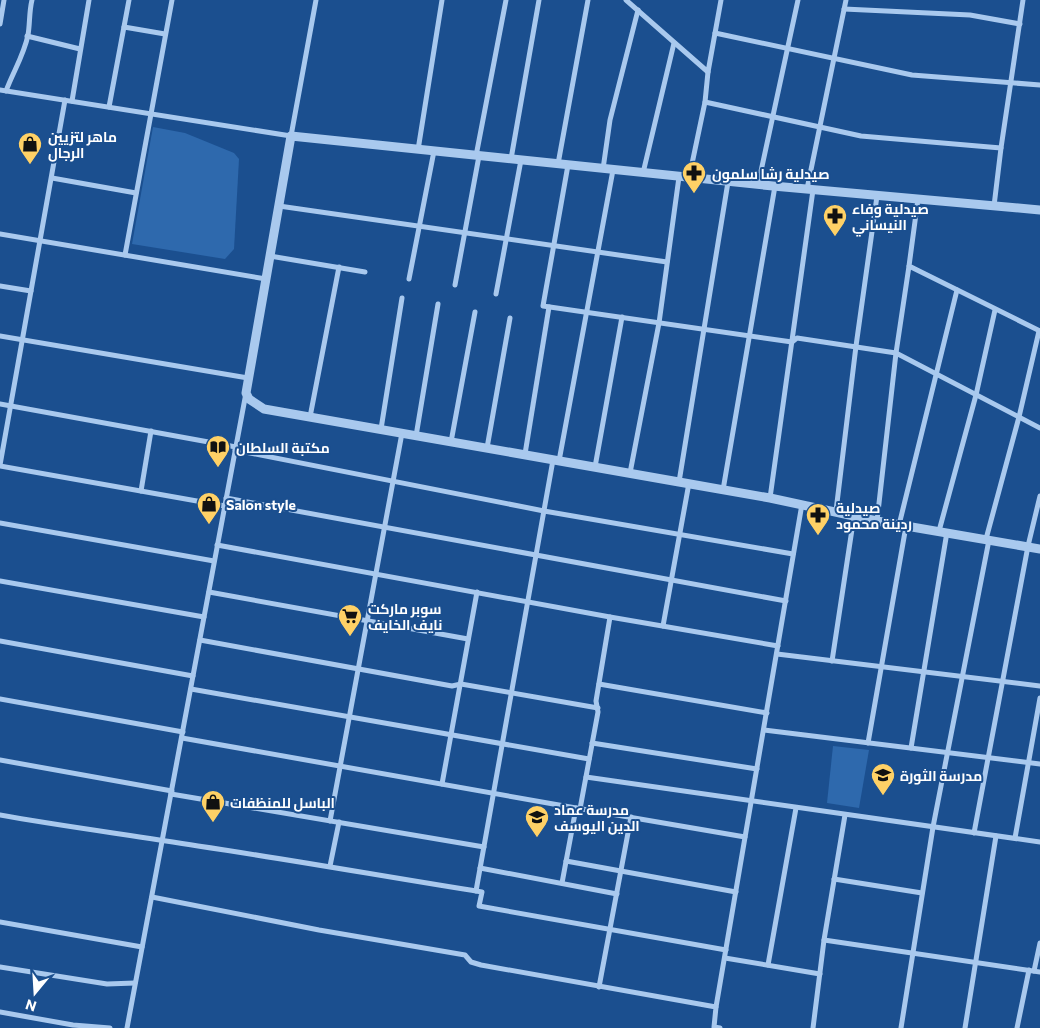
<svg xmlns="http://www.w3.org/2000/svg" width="1040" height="1028" font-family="Commissioner,Cairo,sans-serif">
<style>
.green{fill:#2e69ad}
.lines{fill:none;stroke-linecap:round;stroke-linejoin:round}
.minor{stroke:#a9c9ee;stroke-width:5}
.tertiary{stroke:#a9c9ee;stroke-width:9}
.labels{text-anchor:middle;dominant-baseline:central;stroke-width:4;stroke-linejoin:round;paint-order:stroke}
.poi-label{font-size:14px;font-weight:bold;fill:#fff;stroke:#1b4f8f;text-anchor:start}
</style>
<rect width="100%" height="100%" fill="#1b4f8f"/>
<g class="green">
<polygon points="153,127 185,133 234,153 239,159 234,249 225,259 132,244"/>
<polygon points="833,746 869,750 859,808 827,803"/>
</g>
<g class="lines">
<g class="minor">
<polyline points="626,0 708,72 721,0"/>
<polyline points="844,9 970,15 1020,24"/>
<polyline points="0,24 4,0"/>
<polyline points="124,27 165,34"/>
<polyline points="715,33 912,75 1040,85"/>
<polyline points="27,36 80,49"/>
<polyline points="0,90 291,136 316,0"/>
<path d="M6 91C13 72 24 55 28 35 30 24 29 12 32 0"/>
<polyline points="72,101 89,0"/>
<polyline points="705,102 861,136 1001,148"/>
<polyline points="109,107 129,0"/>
<polyline points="418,150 442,0"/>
<polyline points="476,156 506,0"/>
<polyline points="511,159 539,0"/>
<polyline points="558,164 588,0"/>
<polyline points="568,165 543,306 792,342 797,338 896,353 1040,428"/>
<polyline points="603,169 610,120 638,10"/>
<polyline points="643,173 674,43"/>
<polyline points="52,178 136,193"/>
<polyline points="689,178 705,102 708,72"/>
<polyline points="758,185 798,0"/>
<polyline points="807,189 846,0"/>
<polyline points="918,199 909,266 1040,331"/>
<polyline points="279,206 667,262"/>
<polyline points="994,206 1001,148 1023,0"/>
<polyline points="0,234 266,279"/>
<polyline points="125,255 172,0"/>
<polyline points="270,256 365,272"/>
<polyline points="409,279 434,151"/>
<polyline points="455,285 479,156"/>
<polyline points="0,286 31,291"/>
<polyline points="496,294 521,160"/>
<polyline points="0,336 248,378"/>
<polyline points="0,404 236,447"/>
<polyline points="310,417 339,267"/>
<polyline points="381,429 402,298"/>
<polyline points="416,436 438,304"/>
<polyline points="451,442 475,312"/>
<polyline points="487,448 510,318"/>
<polyline points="235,450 544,511 793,554"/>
<polyline points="525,454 549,307"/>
<polyline points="559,461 613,170"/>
<polyline points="0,465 65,100"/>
<polyline points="0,466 225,506"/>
<polyline points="595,467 622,317"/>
<polyline points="630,473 659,323 679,177"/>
<polyline points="679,482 728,182"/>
<polyline points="723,490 775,186"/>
<polyline points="141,491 151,431"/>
<polyline points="226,498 786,601"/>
<polyline points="770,498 813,190"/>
<polyline points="836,511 856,346 877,196"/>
<polyline points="877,521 896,353 909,266"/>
<polyline points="0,523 214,561"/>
<polyline points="899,525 957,290"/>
<polyline points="939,531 976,395 995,310"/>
<polyline points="986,539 1019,417 1039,331"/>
<polyline points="217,545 610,617 778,646"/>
<polyline points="0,581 204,617"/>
<polyline points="209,592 468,639"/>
<polyline points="663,626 689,483"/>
<polyline points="200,640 452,686 461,684 598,708"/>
<polyline points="0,641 193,676"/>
<polyline points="777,654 1040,686"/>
<polyline points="832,661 854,516"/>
<polyline points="599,684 767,713"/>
<polyline points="191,689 589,759"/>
<polyline points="0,699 183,732"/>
<polyline points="764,730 1040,764"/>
<polyline points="182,738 576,808 745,837"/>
<polyline points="592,743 757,769"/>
<polyline points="868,743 906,526"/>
<polyline points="911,748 947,532"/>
<polyline points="0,760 172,791"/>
<polyline points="586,777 1040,842"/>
<polyline points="442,784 477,592"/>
<polyline points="171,794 484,847"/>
<polyline points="580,809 598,712 596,701 610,617"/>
<path d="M0 815C66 827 132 835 198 846 293 860 387 877 482 892L479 906 726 950"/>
<polyline points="330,821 402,433"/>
<polyline points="974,833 1028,546 1040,496"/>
<polyline points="1015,838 1040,698"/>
<polyline points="566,861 736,892"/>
<polyline points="330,866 339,822"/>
<polyline points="480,868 617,894"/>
<polyline points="834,879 922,893"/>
<polyline points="562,883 576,808"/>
<polyline points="476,891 553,460"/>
<polyline points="152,897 319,930 465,955 471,962 481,965 716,1007 714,1027 720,1028"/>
<polyline points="0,922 142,947"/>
<polyline points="824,940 1040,972"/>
<polyline points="725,958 820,974"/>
<polyline points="768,965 796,808"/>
<polyline points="0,967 107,984 135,983"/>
<polyline points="1034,971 1040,943"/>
<polyline points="599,987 631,817"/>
<polyline points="716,1007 802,504"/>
<polyline points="0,1012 73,1025 110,1028"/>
<polyline points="127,1028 246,393"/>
<polyline points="813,1028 824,940 845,815"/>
<polyline points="901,1028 933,827 989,540"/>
<polyline points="965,1028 996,836"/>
<polyline points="1017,1028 1029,970"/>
</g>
<polyline class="tertiary" points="1040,210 773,186 291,136 246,393 249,399 264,409 679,482 770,498 877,521 1040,549"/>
</g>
<defs>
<g id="shop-pin" transform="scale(1.25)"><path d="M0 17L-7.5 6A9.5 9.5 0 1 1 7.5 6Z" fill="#ffd166" stroke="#1b4f8f"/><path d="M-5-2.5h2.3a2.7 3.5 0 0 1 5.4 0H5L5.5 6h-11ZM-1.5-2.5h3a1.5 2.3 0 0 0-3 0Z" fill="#111"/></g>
<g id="pharmacy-pin" transform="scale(1.25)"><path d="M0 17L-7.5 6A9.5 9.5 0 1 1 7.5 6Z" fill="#ffd166" stroke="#1b4f8f"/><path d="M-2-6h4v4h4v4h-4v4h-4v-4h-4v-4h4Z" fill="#111"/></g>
<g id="library-pin" transform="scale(1.25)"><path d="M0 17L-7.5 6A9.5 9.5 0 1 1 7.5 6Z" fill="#ffd166" stroke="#1b4f8f"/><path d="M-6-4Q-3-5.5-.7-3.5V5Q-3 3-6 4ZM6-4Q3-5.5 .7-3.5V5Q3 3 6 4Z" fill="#111"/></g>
<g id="supermarket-pin" transform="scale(1.25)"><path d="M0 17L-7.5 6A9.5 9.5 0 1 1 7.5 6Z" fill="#ffd166" stroke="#1b4f8f"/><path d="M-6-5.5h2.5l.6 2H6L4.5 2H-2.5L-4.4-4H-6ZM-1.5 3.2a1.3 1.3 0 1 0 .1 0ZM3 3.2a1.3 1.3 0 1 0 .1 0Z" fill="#111"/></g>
<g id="school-pin" transform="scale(1.25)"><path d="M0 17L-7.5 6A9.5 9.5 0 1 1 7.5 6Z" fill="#ffd166" stroke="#1b4f8f"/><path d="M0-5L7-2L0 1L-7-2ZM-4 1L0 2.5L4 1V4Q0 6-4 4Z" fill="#111"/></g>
</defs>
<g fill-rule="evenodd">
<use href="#shop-pin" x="30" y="144"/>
<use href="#pharmacy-pin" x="694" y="173"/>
<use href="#pharmacy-pin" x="835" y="216"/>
<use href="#library-pin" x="218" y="447"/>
<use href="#shop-pin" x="209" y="504"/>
<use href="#pharmacy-pin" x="818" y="515"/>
<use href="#supermarket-pin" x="350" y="616"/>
<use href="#school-pin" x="883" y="775"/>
<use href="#shop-pin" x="213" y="802"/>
<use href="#school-pin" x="537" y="817"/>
</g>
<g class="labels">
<g class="poi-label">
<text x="48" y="136">ماهر لتزيين<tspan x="48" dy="16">الرجال</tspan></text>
<text x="712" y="173">صيدلية رشا سلمون</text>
<text x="852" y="208">صيدلية وفاء<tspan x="852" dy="16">النيساني</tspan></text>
<text x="236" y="447">مكتبة السلطان</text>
<text x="226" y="504">Salon style</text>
<text x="836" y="507">صيدلية<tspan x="836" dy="16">ردينة محمود</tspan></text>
<text x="368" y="608">سوبر ماركت<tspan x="368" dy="16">نايف الخايف</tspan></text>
<text x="900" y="775">مدرسة الثورة</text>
<text x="230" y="802">الباسل للمنظفات</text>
<text x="554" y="809">مدرسة عماد<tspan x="554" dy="16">الدين اليوسف</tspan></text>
</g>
</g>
<g transform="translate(35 993) rotate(198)" stroke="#1b4f8f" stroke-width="4" paint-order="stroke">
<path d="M0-4L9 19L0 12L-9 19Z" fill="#ffffff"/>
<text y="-8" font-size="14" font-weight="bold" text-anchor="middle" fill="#ffffff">N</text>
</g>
</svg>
